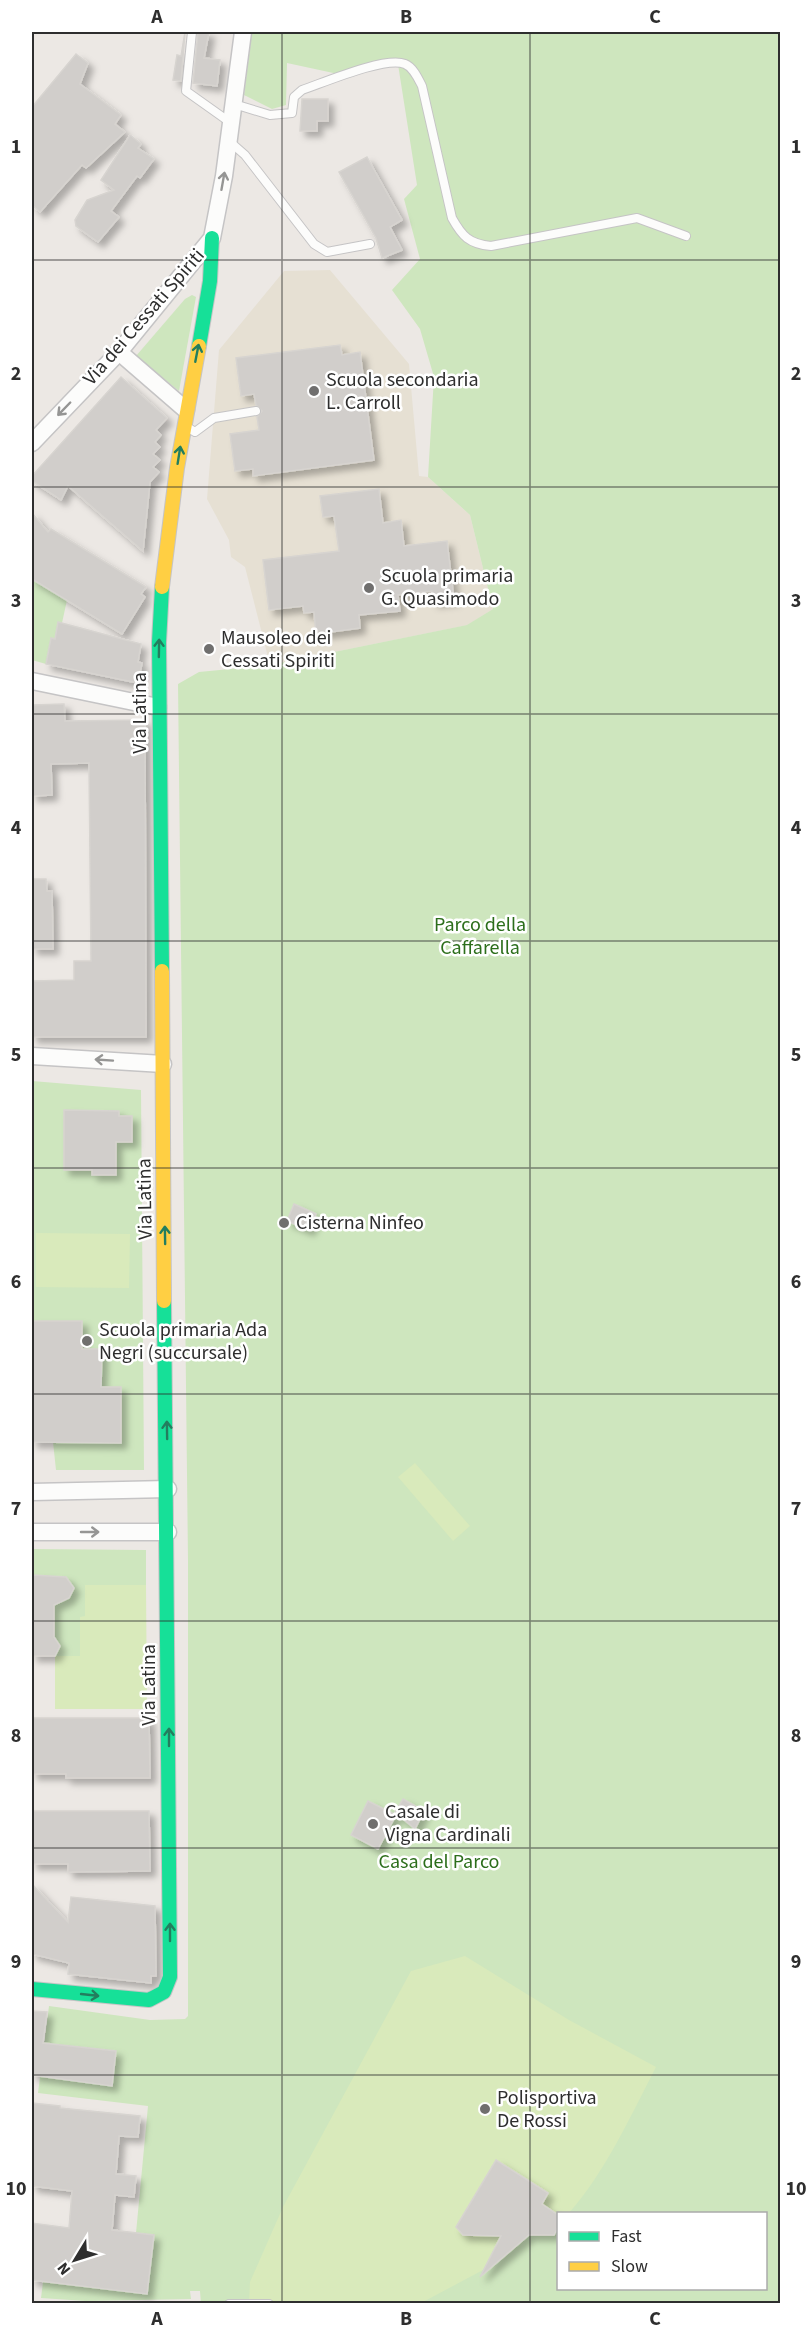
<svg xmlns="http://www.w3.org/2000/svg" width="812" height="2335" font-family="'Source Sans 3',sans-serif">
<style>
.education{fill:#e6e0d3}
.green{fill:#cee6be;fill-rule:evenodd}
.pitch{fill:#d9eabb}
.building{fill:#d1cecb;stroke:#d7d4d0;stroke-width:1.5;filter:url(#shadow)}
.lines{fill:none;stroke-linecap:round;stroke-linejoin:round}
.lane-casing{stroke:#c5c4c5;stroke-width:10}
.street-casing{stroke:#c5c4c5;stroke-width:19}
.fast-casing{stroke:#c5c4c5;stroke-width:16}
.slow-casing{stroke:#c5c4c5;stroke-width:16}
.lane{stroke:#fcfcfb;stroke-width:8}
.street{stroke:#fcfcfb;stroke-width:16}
.fast{stroke:#16e098;stroke-width:14}
.slow{stroke:#ffcf43;stroke-width:14}
.oneway{stroke:#959594}
.oneway2{stroke:#237e5e}
.grid{fill:none;stroke:#2e2e2e;stroke-width:1.5;stroke-opacity:0.55}
.poi-dot{fill:#706f6e;stroke:#fff;stroke-width:2}
.labels{text-anchor:middle;dominant-baseline:central;stroke-width:5;stroke-linejoin:round;paint-order:stroke}
.street-label{font-size:20px;fill:#2e2e2e;stroke:#fff}
.poi-label{font-size:20px;fill:#2e2e2e;stroke:#fff;text-anchor:start}
.park-label{font-size:20px;fill:#2c6e1b;stroke:#fff}
.neatline{fill:none;stroke:#2e2e2e;stroke-width:2}
.grid-label{font-size:20px;text-anchor:middle;font-weight:bold;fill:#2e2e2e}
</style>
<defs>
<filter id="shadow"><feDropShadow dx="5.5" dy="5.5" stdDeviation="3" flood-color="#0004"/></filter>
</defs>
<rect width="100%" height="100%" fill="#ece8e4"/>
<polygon class="education" points="330,270 409,364 419,476 428,477 470,515 493,609 468,625 270,665 245,567 231,557 229,540 207,499 219,350 284,271"/>
<g class="green">
<path d="M252 32H780V2303L201 2304 200 2291H190L191 2299 86 2301 41 2298 43 2282 104 2288 154 2235 136 2233 148 2106 38 2093 49 2006 150 2020 185 2019 188 2016V1561L178 684 199 672 270 665 467 625 493 609 470 515 428 477 434 377 420 329 392 290 420 259 404 199 417 185 397 58 338 74 287 63 286 105 272 109 244 95ZM558 2214H766V2288H558Z"/>
<polygon points="192,295 196,297 179,391 136,356 185,299"/>
<polygon points="32,579 67,600 62,623 58,622 55,639 51,639 46,664 32,660"/>
<path d="M32 1081 141 1090 144 1470H56L53 1442 121 1443V1387H45L82 1370V1322L32 1321ZM64 1111H119V1116H132V1141H116V1175H93L92 1170H64Z"/>
<polygon points="32,1549 146,1550 146,1585 85,1585 85,1617 80,1617 80,1656 55,1656 59,1647 54,1640 54,1602 69,1598 74,1588 66,1577 32,1575"/>
</g>
<g class="pitch">
<polygon points="36,1233 130,1234 129,1288 36,1287"/>
<polygon points="415,1463 470,1526 453,1541 398,1477"/>
<polygon points="85,1585 146,1585 147,1709 55,1709 55,1656 80,1656 80,1617 85,1616"/>
<path d="M465 1956 569 2020 656 2067C630 2117 606 2171 569 2213L558 2214V2227L554 2235H529L498 2262 421 2303 249 2304 250 2282 283 2207 411 1971Z"/>
</g>
<g class="building">
<polygon points="185,32 181,81 173,80 177,55 181,56"/>
<polygon points="198,32 209,32 204,58 220,60 217,86 193,83"/>
<polygon points="76,54 88,63 80,84 121,115 115,124 125,132 86,168 82,165 40,212 32,205 32,107"/>
<polygon points="302,99 328,99 328,121 317,121 317,131 300,131"/>
<polygon points="130,135 141,144 138,148 154,159 140,178 137,176 111,211 119,217 98,242 76,226 75,220 87,200 114,190 101,180"/>
<polygon points="367,157 402,220 390,227 402,250 382,258 376,238 339,172"/>
<polygon points="340,345 342,355 360,352 374,460 253,476 253,469 235,471 230,434 259,430 257,417 262,411 256,405 254,394 241,396 236,358"/>
<polygon points="121,377 167,418 156,430 161,435 155,442 160,447 153,454 160,460 153,467 159,472 150,482 143,551 68,486 61,500 32,481 32,476"/>
<polygon points="379,489 383,523 401,520 404,546 447,541 454,599 433,602 432,591 398,595 400,611 359,615 360,628 316,634 314,612 304,613 303,606 269,610 263,560 339,551 334,516 323,517 320,496"/>
<polygon points="32,513 48,532 51,529 146,587 141,594 145,597 122,634 32,579"/>
<polygon points="58,622 141,644 138,662 142,663 138,683 46,664 51,638 55,639"/>
<polygon points="64,704 65,721 145,720 146,1037 32,1037 32,981 74,980 74,961 91,961 89,763 51,764 52,795 32,796 32,705"/>
<polygon points="32,879 46,879 47,891 52,891 53,949 32,949"/>
<polygon points="64,1110 119,1111 119,1116 132,1116 132,1142 116,1142 116,1175 92,1175 92,1170 64,1170"/>
<polygon points="294,1204 316,1214 309,1230 287,1221"/>
<polygon points="32,1321 82,1321 82,1349 102,1349 101,1387 121,1387 121,1443 32,1442"/>
<polygon points="32,1575 66,1577 74,1588 69,1598 54,1605 54,1637 60,1646 55,1656 32,1656"/>
<polygon points="32,1718 149,1718 150,1778 66,1778 66,1774 32,1774"/>
<polygon points="403,1799 424,1811 415,1829 395,1812"/>
<polygon points="368,1801 396,1815 378,1849 351,1835"/>
<polygon points="32,1811 149,1811 150,1871 68,1872 68,1864 32,1864"/>
<polygon points="32,1884 68,1922 71,1897 155,1906 156,1976 151,1976 151,1983 68,1974 69,1963 32,1954"/>
<polygon points="32,2011 47,2012 43,2043 116,2051 112,2086 32,2075"/>
<polygon points="32,2103 60,2106 60,2108 140,2116 138,2137 119,2136 116,2174 136,2176 134,2197 115,2195 112,2230 154,2235 147,2294 32,2280 32,2223 69,2228 72,2191 32,2186"/>
<polygon points="496,2160 548,2193 542,2204 558,2215 558,2227 554,2235 529,2235 480,2277 501,2236 463,2235 456,2227"/>
</g>
<g class="lines">
<g class="lane-casing">
<g id="lane">
<polyline points="192,32 186,91 231,123"/>
<path d="M234 104 270 115 292 113 294 97 302 90C323 83 385 56 405 64 413 67 418 78 422 86L452 218C462 236 469 244 491 246L637 218 686 236"/>
<polyline points="229,141 245,155 314,244 327,252 370,244"/>
<polyline points="187,427 195,432 214,418 256,411"/>
<polyline points="229,2304 269,2304"/>
</g>
</g>
<g class="street-casing">
<g id="street">
<polyline points="119,352 186,410"/>
<polyline points="32,443 119,352 212,238 224,176 243,32"/>
<polyline points="32,681 158,707"/>
<polyline points="32,1056 163,1064"/>
<polyline points="32,1492 168,1489"/>
<polyline points="32,1532 168,1532"/>
</g>
</g>
<g class="fast-casing">
<g id="fast">
<polyline points="199,346 210,281 212,238"/>
<polyline points="162,971 159,642 162,587"/>
<polyline points="32,1989 149,2000 164,1992 170,1977 164,1301"/>
</g>
</g>
<g class="slow-casing">
<g id="slow">
<polyline points="162,587 177,468 199,346"/>
<polyline points="162,971 164,1301"/>
</g>
</g>
<use href="#lane" class="lane"/>
<use href="#street" class="street"/>
<use href="#fast" class="fast"/>
<use href="#slow" class="slow"/>
</g>
<defs><path id="oneway-shaft" d="M-6 0H5M1.5-3L5.5 0L1.5 3" fill="none" stroke-width="1.6" stroke-linecap="round" stroke-linejoin="round" transform="scale(1.5)"/></defs>
<g class="oneway">
<use href="#oneway-shaft" transform="translate(223 181) rotate(-80)"/>
<use href="#oneway-shaft" transform="translate(64 409) rotate(134)"/>
<use href="#oneway-shaft" transform="translate(104 1060) rotate(-176)"/>
<use href="#oneway-shaft" transform="translate(90 1532)"/>
</g>
<g class="oneway2">
<use href="#oneway-shaft" transform="translate(197 353) rotate(-79)"/>
<use href="#oneway-shaft" transform="translate(179 455) rotate(-81)"/>
<use href="#oneway-shaft" transform="translate(159 648) rotate(-89)"/>
<use href="#oneway-shaft" transform="translate(165 1235) rotate(-91)"/>
<use href="#oneway-shaft" transform="translate(167 1430) rotate(-91)"/>
<use href="#oneway-shaft" transform="translate(169 1737) rotate(-90)"/>
<use href="#oneway-shaft" transform="translate(170 1932) rotate(-90)"/>
<use href="#oneway-shaft" transform="translate(90 1995) rotate(6)"/>
</g>
<path class="grid" d="M282 32V2304M530 32V2304M32 260H780M32 487H780M32 714H780M32 941H780M32 1168H780M32 1394H780M32 1621H780M32 1848H780M32 2075H780"/>
<g class="poi-dot">
<circle cx="314" cy="391" r="6"/>
<circle cx="369" cy="588" r="6"/>
<circle cx="209" cy="649" r="6"/>
<circle cx="284" cy="1223" r="6"/>
<circle cx="87" cy="1341" r="6"/>
<circle cx="373" cy="1824" r="6"/>
<circle cx="485" cy="2109" r="6"/>
</g>
<g class="labels">
<g class="street-label">
<text transform="translate(144 317) rotate(-49)">Via dei Cessati Spiriti</text>
<text transform="translate(140 713) rotate(-90)">Via Latina</text>
<text transform="translate(145 1199) rotate(-91)">Via Latina</text>
<text transform="translate(149 1685) rotate(-90)">Via Latina</text>
</g>
<g class="poi-label">
<text x="326" y="380">Scuola secondaria<tspan x="326" dy="23">L. Carroll</tspan></text>
<text x="381" y="576">Scuola primaria<tspan x="381" dy="23">G. Quasimodo</tspan></text>
<text x="221" y="638">Mausoleo dei<tspan x="221" dy="23">Cessati Spiriti</tspan></text>
<text x="296" y="1223">Cisterna Ninfeo</text>
<text x="99" y="1330">Scuola primaria Ada<tspan x="99" dy="23">Negri (succursale)</tspan></text>
<text x="385" y="1812">Casale di<tspan x="385" dy="23">Vigna Cardinali</tspan></text>
<text x="497" y="2098">Polisportiva<tspan x="497" dy="23">De Rossi</tspan></text>
</g>
<g class="park-label">
<text x="480" y="925">Parco della<tspan x="480" dy="23">Caffarella</tspan></text>
<text x="439" y="1862">Casa del Parco</text>
</g>
</g>
<rect width="812" height="2335" fill="none" stroke="#ffffff" stroke-width="66"/>
<rect x="557" y="2212" width="210" height="78" fill="#ffffff" stroke="#ababab" stroke-width="1.5"/>
<rect x="569" y="2232" width="30" height="9" fill="#16e098" stroke="#ababab" stroke-width="1.5"/>
<text x="611" y="2242" font-size="18" fill="#2e2e2e">Fast</text>
<rect x="569" y="2262" width="30" height="9" fill="#ffcf43" stroke="#ababab" stroke-width="1.5"/>
<text x="611" y="2272" font-size="18" fill="#2e2e2e">Slow</text>
<g transform="translate(75 2260) rotate(232)" stroke="#ffffff" stroke-width="4.5" paint-order="stroke">
<path d="M0-4.5L10 22L0 15L-10 22Z" fill="#2e2e2e"/>
<text y="-9" font-size="16" font-weight="bold" text-anchor="middle" fill="#2e2e2e">N</text>
</g>
<rect x="33" y="33" width="746" height="2269" class="neatline"/>
<g class="grid-label">
<text x="157" y="23">A</text>
<text x="406" y="23">B</text>
<text x="655" y="23">C</text>
<text x="16" y="153">1</text>
<text x="796" y="153">1</text>
<text x="16" y="380">2</text>
<text x="796" y="380">2</text>
<text x="16" y="607">3</text>
<text x="796" y="607">3</text>
<text x="16" y="834">4</text>
<text x="796" y="834">4</text>
<text x="16" y="1061">5</text>
<text x="796" y="1061">5</text>
<text x="16" y="1288">6</text>
<text x="796" y="1288">6</text>
<text x="16" y="1515">7</text>
<text x="796" y="1515">7</text>
<text x="16" y="1742">8</text>
<text x="796" y="1742">8</text>
<text x="16" y="1968">9</text>
<text x="796" y="1968">9</text>
<text x="16" y="2195">10</text>
<text x="796" y="2195">10</text>
<text x="157" y="2325">A</text>
<text x="406" y="2325">B</text>
<text x="655" y="2325">C</text>
</g>
</svg>
